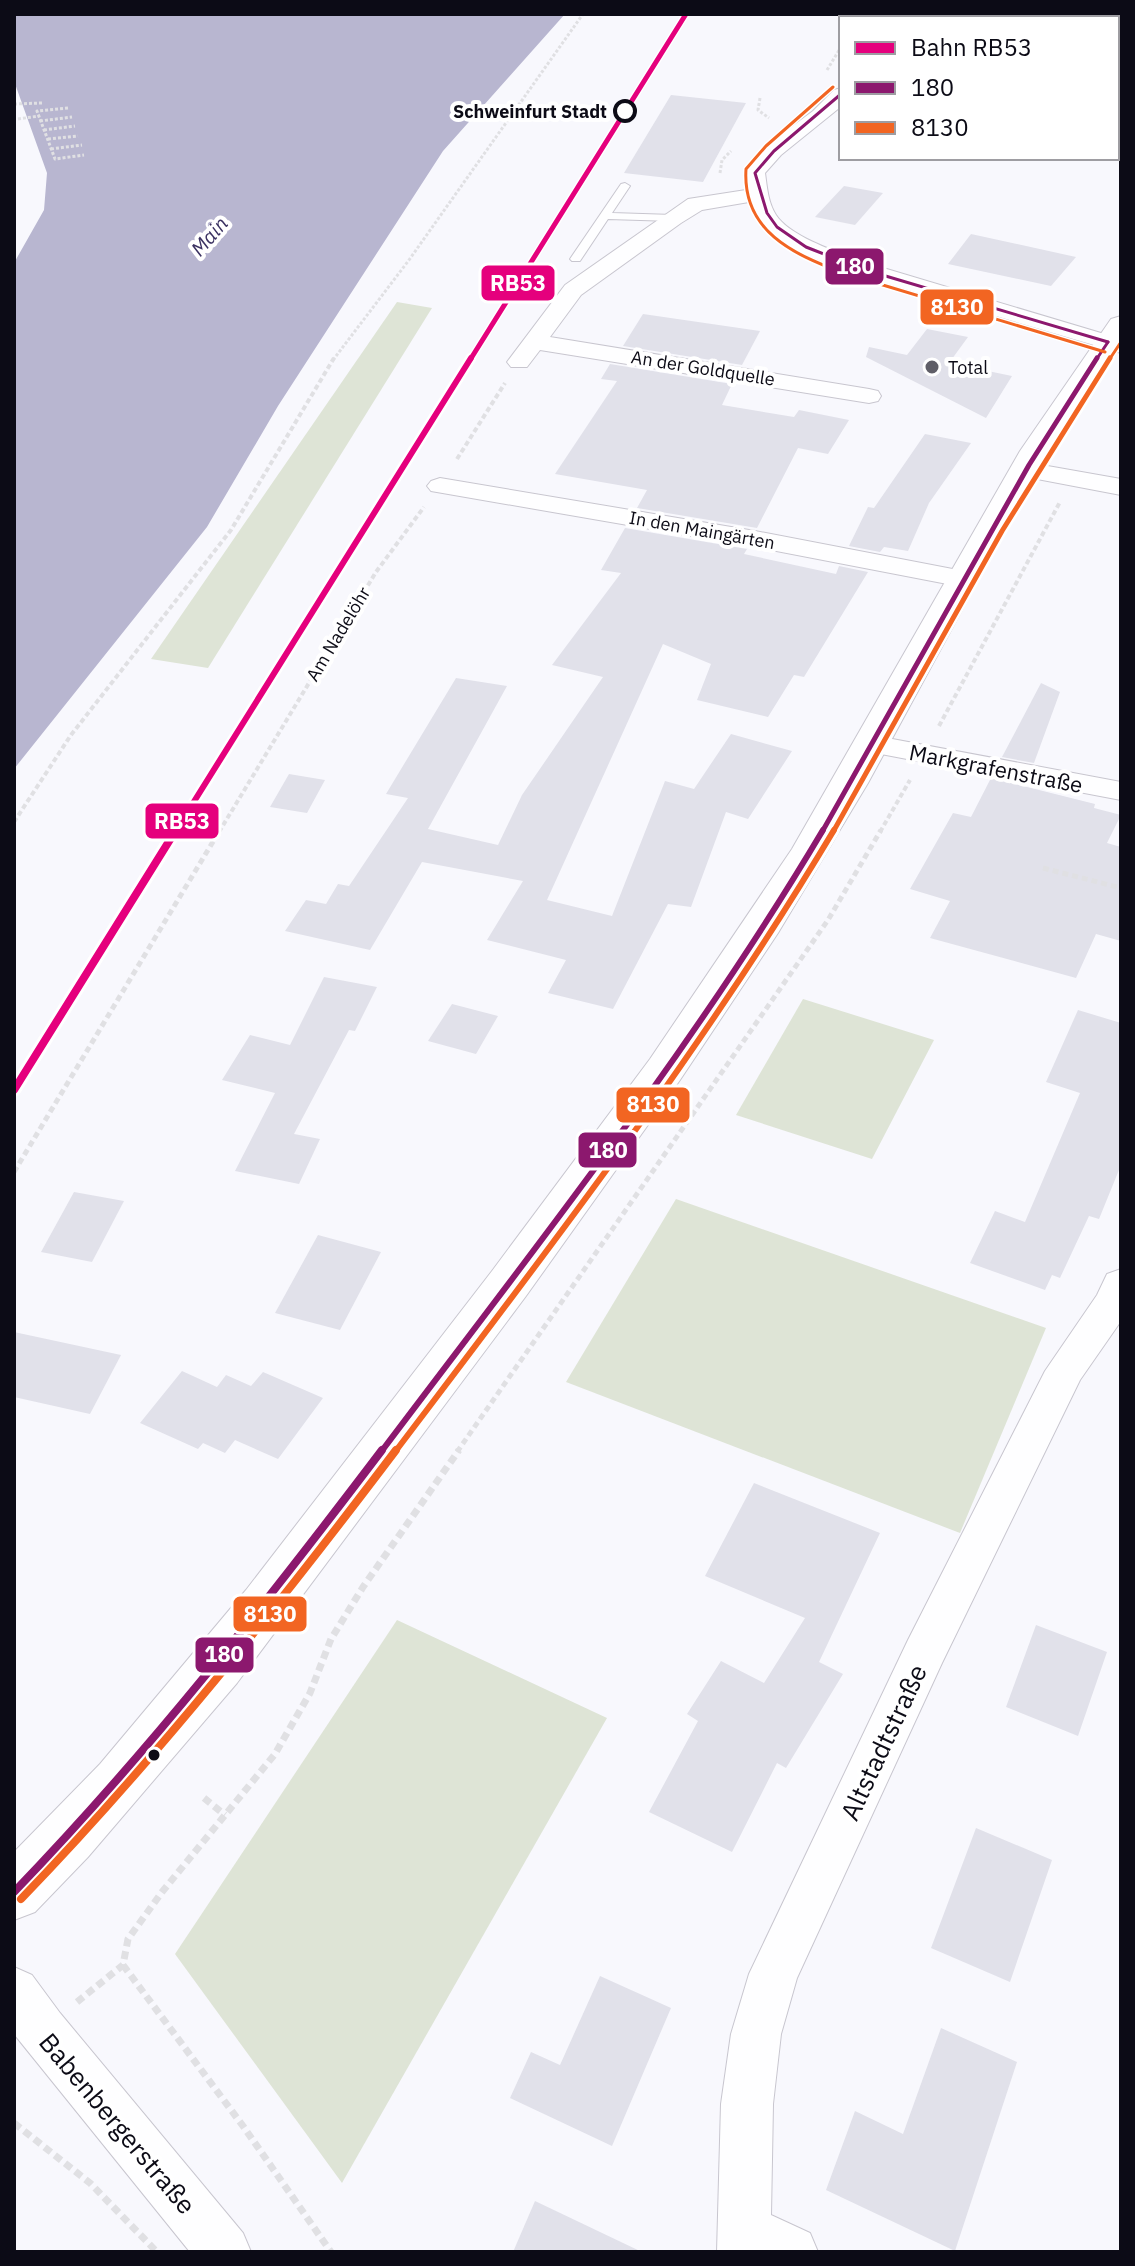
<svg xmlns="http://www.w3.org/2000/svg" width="1135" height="2266" font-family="'IBM Plex Sans',sans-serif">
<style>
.green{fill:#dee4d6}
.water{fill:#b8b6d0}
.building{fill:#e1e1ea}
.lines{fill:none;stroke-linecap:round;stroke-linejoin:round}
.lane-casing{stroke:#c8c6cf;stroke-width:2}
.street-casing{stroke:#c8c6cf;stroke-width:2}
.secondary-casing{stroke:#c8c6cf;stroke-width:2}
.path-far3{stroke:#e0e0e3;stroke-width:3;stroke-dasharray:3 2;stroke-linecap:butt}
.path-far2{stroke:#e0e0e3;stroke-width:4;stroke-dasharray:5 3;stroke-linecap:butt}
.path-far1{stroke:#e0e0e3;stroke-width:5;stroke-dasharray:6 4;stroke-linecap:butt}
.path{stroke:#e0e0e3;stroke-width:7;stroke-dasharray:8 5;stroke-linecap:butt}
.lane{fill:#fefeff;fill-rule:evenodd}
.street{fill:#fefeff;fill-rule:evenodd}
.secondary{fill:#fefeff;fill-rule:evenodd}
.bus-1-far3-casing{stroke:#fff;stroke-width:6}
.bus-1-far2-casing{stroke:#fff;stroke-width:10}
.bus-1-far1-casing{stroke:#fff;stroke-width:12}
.bus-1-casing{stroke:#fff;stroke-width:14}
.bus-2-far3-casing{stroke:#fff;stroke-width:6}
.bus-2-far2-casing{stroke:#fff;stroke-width:10}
.bus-2-far1-casing{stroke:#fff;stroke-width:12}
.bus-2-casing{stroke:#fff;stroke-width:14}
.bus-1-far3{stroke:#8c186e;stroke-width:3}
.bus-1-far2{stroke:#8c186e;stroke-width:5}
.bus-1-far1{stroke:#8c186e;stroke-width:6}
.bus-1{stroke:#8c186e;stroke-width:8}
.bus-2-far3{stroke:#f26522;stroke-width:3}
.bus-2-far2{stroke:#f26522;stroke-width:5}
.bus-2-far1{stroke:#f26522;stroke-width:6}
.bus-2{stroke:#f26522;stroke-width:8}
.rail-1-far2-casing{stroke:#fff;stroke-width:8}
.rail-1-far1-casing{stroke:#fff;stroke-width:11}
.rail-1-casing{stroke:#fff;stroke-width:14}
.rail-1-far2{stroke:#e5007d;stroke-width:5}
.rail-1-far1{stroke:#e5007d;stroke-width:6}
.rail-1{stroke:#e5007d;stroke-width:8}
.stop-dot{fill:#fff;stroke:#0c0b16;stroke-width:4}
.poi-dot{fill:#5f5e67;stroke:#fff;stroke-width:3}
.bus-dot{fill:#0c0b16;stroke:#fff;stroke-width:3}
.labels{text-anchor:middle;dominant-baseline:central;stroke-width:8;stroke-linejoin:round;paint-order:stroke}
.far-stop-label{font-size:18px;font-weight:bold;fill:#0c0b16;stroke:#fff;text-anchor:end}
.far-poi-label{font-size:18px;fill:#0c0b16;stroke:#fff;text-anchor:start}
.far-street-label{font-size:18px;fill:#0c0b16;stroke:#fff}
.far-water-label{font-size:20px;font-style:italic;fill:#3b3262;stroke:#fff}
.street-label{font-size:22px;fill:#0c0b16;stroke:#fff}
.near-street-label{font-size:26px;fill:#0c0b16;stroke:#fff}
.line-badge{stroke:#fff;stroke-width:3}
.badge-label{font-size:22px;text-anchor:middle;font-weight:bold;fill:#fff}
</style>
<rect width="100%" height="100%" fill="#f8f8fd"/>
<g class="green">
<polygon points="397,302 432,308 208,668 151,659"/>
<polygon points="803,999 934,1040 872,1159 736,1115"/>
<polygon points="676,1199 1046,1328 960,1533 566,1382"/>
<polygon points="397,1620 607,1718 342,2183 175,1954"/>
</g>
<polygon class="water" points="14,14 565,14 443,151 278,406 207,527 14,769 14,263 44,210 47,173 14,81"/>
<g class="building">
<polygon points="671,95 746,103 703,182 624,173"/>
<polygon points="844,186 883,193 855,225 815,217"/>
<polygon points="971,234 1076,257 1051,286 948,264"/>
<polygon points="643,314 760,331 742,365 623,346"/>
<polygon points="927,329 968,337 949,363 1012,376 986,418 866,357 869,347 907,355"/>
<polygon points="610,364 732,384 722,405 794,417 799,410 849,420 828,454 798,448 757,528 637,508 647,490 555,474 617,381 601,379"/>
<polygon points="925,434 971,443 929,503 908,551 884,547 880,552 849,546 868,507 874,508"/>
<polygon points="625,528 747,549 744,554 836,574 839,566 868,572 804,677 794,675 768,717 697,700 711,664 663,644 547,900 612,916 665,781 694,789 731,734 792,751 748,819 726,812 691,907 668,904 613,1009 548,993 566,960 487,940 523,881 422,862 370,950 285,931 306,900 326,904 338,884 349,886 408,798 386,794 456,678 507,686 428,829 498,845 522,795 603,677 552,665 621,573 601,570"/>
<polygon points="1041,683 1060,692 1034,763 1002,757"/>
<polygon points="289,774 325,780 307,813 270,807"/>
<polygon points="991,778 1095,804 1094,808 1121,815 1107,843 1121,847 1121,941 1096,934 1076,978 930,938 950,901 910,889 953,813 971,817"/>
<polygon points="324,977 377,987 355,1031 349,1030 294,1134 320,1139 299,1184 235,1171 275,1093 222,1080 250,1035 290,1045"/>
<polygon points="452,1004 498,1016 476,1054 428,1041"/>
<polygon points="1078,1010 1121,1023 1121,1165 1099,1219 1089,1216 1060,1278 1052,1275 1045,1290 970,1263 995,1211 1025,1222 1080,1093 1046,1082"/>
<polygon points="74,1192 124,1201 92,1262 41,1252"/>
<polygon points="318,1235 381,1252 340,1330 275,1313"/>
<polygon points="14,1332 121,1355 90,1414 14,1397"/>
<polygon points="182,1371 217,1387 226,1375 251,1386 263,1372 323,1398 278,1459 235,1440 225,1453 203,1443 198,1449 140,1423"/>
<polygon points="754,1483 880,1533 819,1662 843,1674 786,1768 777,1763 732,1852 649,1812 698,1721 687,1714 721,1661 764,1683 805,1618 705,1576"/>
<polygon points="1036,1625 1107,1652 1078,1736 1006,1707"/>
<polygon points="976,1828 1052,1860 1010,1982 931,1948"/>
<polygon points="600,1976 671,2008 612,2146 510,2098 531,2052 560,2065"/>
<polygon points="941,2028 1017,2062 955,2251 826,2190 855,2111 903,2134"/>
<polygon points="535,2201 642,2252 513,2252"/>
</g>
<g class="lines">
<g class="lane-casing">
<g id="lane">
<rect x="934" y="14" width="10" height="4"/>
<polygon points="1038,14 1046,14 1047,15 1045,18 1035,18"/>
<polygon points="625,183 630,186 612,213 673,215 678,218 673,221 608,219 580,261 572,261 570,259 621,184"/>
</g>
</g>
<g class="street-casing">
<g id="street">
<polygon points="877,14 895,14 893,18 875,18"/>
<path d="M841 88 838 109 781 155 765 173C767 187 768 203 776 215 791 238 845 255 870 264L1121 339V353L854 274C815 259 766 244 749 202L702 210 681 223 581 295 550 337 869 389 878 391 881 396 878 401 869 403 540 350 527 367H511L507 362 565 285 688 199 746 190 745 173 766 146 813 111 834 90Z"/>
<polygon points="1025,462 1121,479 1121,495 1016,475 1012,470 1016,465"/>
<polygon points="440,478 755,531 963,571 973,573 977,579 973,585 963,587 755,547 431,491 427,486 431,481"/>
<polygon points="871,735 1121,782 1121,800 860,750 856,744 860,738"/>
<polygon points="1121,1269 1121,1321 1080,1380 942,1663 797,1978 781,2034 773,2104 771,2215 810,2233 818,2252 717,2252 721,2104 731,2034 749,1974 908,1640 1045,1371 1097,1295 1107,1274"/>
<polygon points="14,1967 32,1975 60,2013 243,2233 251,2252 190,2252 14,2034"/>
</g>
</g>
<g class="secondary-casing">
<polygon id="secondary" points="1121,316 1121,345 1051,451 1013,516 868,783 778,933 680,1080 526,1296 237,1683 88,1857 35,1912 14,1920 14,1852 100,1764 246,1590 492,1271 650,1059 792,849 1020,451 1111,319"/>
</g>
<g class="path-far3">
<polyline points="827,70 841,47"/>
<polyline points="760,98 758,110 769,118"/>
<polyline points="14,104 42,103"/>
<polyline points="68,108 37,111 55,159 84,155"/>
<polyline points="18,119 39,116"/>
<polyline points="40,121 72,117"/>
<polyline points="44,130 75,126"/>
<polyline points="48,139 78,136"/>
<polyline points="51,149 82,145"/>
<polyline points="720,173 722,160 731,151"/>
<polyline points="333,360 409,260 583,14"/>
</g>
<g class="path-far2">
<polyline points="457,459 505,383"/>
<polyline points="939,726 1060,502"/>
<polyline points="14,822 71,735 231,530 334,358"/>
<polyline points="219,832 376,572 424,507"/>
<polyline points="880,832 910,780"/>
</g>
<g class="path-far1">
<polyline points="1043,868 1121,888"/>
<polyline points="14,1172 220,830"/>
<polyline points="457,1452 828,920 881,830"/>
</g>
<g class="path">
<polyline points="204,1798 225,1815"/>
<polyline points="123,1965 243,2126 331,2252"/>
<polyline points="77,2002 123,1965 128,1939 162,1892 275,1754 310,1693 331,1639 363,1587 459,1450"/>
<polyline points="14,2123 90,2183 157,2252"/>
</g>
<use href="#lane" class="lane"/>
<use href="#street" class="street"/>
<use href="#secondary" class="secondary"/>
<g class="bus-1-far3-casing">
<g id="bus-1-far3">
<polyline points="841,94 774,151 755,173 767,213 777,227 806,247 862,269 1108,342"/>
<polyline points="1096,360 1108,342"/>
</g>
</g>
<g class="bus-1-far2-casing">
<polyline id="bus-1-far2" points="822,832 1029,465 1097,358"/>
</g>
<g class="bus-1-far1-casing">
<path id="bus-1-far1" d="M381 1452C534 1249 693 1049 823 830"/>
</g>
<g class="bus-1-casing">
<path id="bus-1" d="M14 1892C148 1753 266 1603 382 1450"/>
</g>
<g class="bus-2-far3-casing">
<g id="bus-2-far3">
<path d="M833 87 766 146 746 169C742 231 793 254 843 273L1105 352"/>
<polyline points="1109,360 1121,342"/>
</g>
</g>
<g class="bus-2-far2-casing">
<polyline id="bus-2-far2" points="833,832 1002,531 1110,358"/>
</g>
<g class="bus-2-far1-casing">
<path id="bus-2-far1" d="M395 1452C548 1250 704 1048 834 830"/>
</g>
<g class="bus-2-casing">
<path id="bus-2" d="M21 1899C157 1758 278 1606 396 1450"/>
</g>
<use href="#bus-1-far3" class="bus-1-far3"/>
<use href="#bus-1-far2" class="bus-1-far2"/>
<use href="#bus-1-far1" class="bus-1-far1"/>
<use href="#bus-1" class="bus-1"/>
<use href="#bus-2-far3" class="bus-2-far3"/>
<use href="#bus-2-far2" class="bus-2-far2"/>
<use href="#bus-2-far1" class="bus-2-far1"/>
<use href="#bus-2" class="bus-2"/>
<g class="rail-1-far2-casing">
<polyline id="rail-1-far2" points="470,360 686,14"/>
</g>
<g class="rail-1-far1-casing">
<polyline id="rail-1-far1" points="175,832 471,358"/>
</g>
<g class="rail-1-casing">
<polyline id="rail-1" points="14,1090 176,830"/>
</g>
<use href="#rail-1-far2" class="rail-1-far2"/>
<use href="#rail-1-far1" class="rail-1-far1"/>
<use href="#rail-1" class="rail-1"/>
</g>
<circle class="stop-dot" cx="625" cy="111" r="10"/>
<circle class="poi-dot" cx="932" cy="367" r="8"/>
<circle class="bus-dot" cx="154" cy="1755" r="7"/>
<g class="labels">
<g class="far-stop-label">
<text x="607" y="111">Schweinfurt Stadt</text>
</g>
<g class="far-poi-label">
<text x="948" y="367">Total</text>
</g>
<g class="far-street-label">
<text transform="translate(703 368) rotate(9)">An der Goldquelle</text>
<text transform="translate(702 530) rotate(10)">In den Maingärten</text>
<text transform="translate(338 634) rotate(-59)">Am Nadelöhr</text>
</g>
<g class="far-water-label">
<text transform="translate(209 236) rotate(-49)">Main</text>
</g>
<g class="street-label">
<text transform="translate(996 768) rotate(11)">Markgrafenstraße</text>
</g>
<g class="near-street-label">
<text transform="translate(883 1742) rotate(-65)">Altstadtstraße</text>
<text transform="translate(118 2123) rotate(50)">Babenbergerstraße</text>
</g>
</g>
<g class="line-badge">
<rect x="824" y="247" width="61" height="39" rx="8" fill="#8c186e"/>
<rect x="480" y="264" width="76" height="38" rx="8" fill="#e5007d"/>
<rect x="919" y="288" width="76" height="38" rx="8" fill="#f26522"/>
<rect x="144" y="802" width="76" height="38" rx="8" fill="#e5007d"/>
<rect x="615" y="1086" width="76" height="38" rx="8" fill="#f26522"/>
<rect x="577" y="1131" width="61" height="38" rx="8" fill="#8c186e"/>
<rect x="232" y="1595" width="76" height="38" rx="8" fill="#f26522"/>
<rect x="194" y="1636" width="61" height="38" rx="8" fill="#8c186e"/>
</g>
<g class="badge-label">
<text x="855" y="274">180</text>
<text x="518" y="291">RB53</text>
<text x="957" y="315">8130</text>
<text x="182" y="829">RB53</text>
<text x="653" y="1112">8130</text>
<text x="608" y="1158">180</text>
<text x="270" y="1622">8130</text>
<text x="224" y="1662">180</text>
</g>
<rect width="1135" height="2266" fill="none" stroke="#0c0b16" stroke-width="32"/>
<rect x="839" y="16" width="280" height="144" fill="#ffffff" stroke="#9e9da2" stroke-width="2"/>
<rect x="855" y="42" width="40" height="12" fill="#e5007d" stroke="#9e9da2" stroke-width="2"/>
<text x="911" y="56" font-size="24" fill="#0c0b16">Bahn RB53</text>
<rect x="855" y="82" width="40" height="12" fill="#8c186e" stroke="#9e9da2" stroke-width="2"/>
<text x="911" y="96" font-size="24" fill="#0c0b16">180</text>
<rect x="855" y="122" width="40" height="12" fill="#f26522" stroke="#9e9da2" stroke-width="2"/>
<text x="911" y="136" font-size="24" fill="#0c0b16">8130</text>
</svg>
